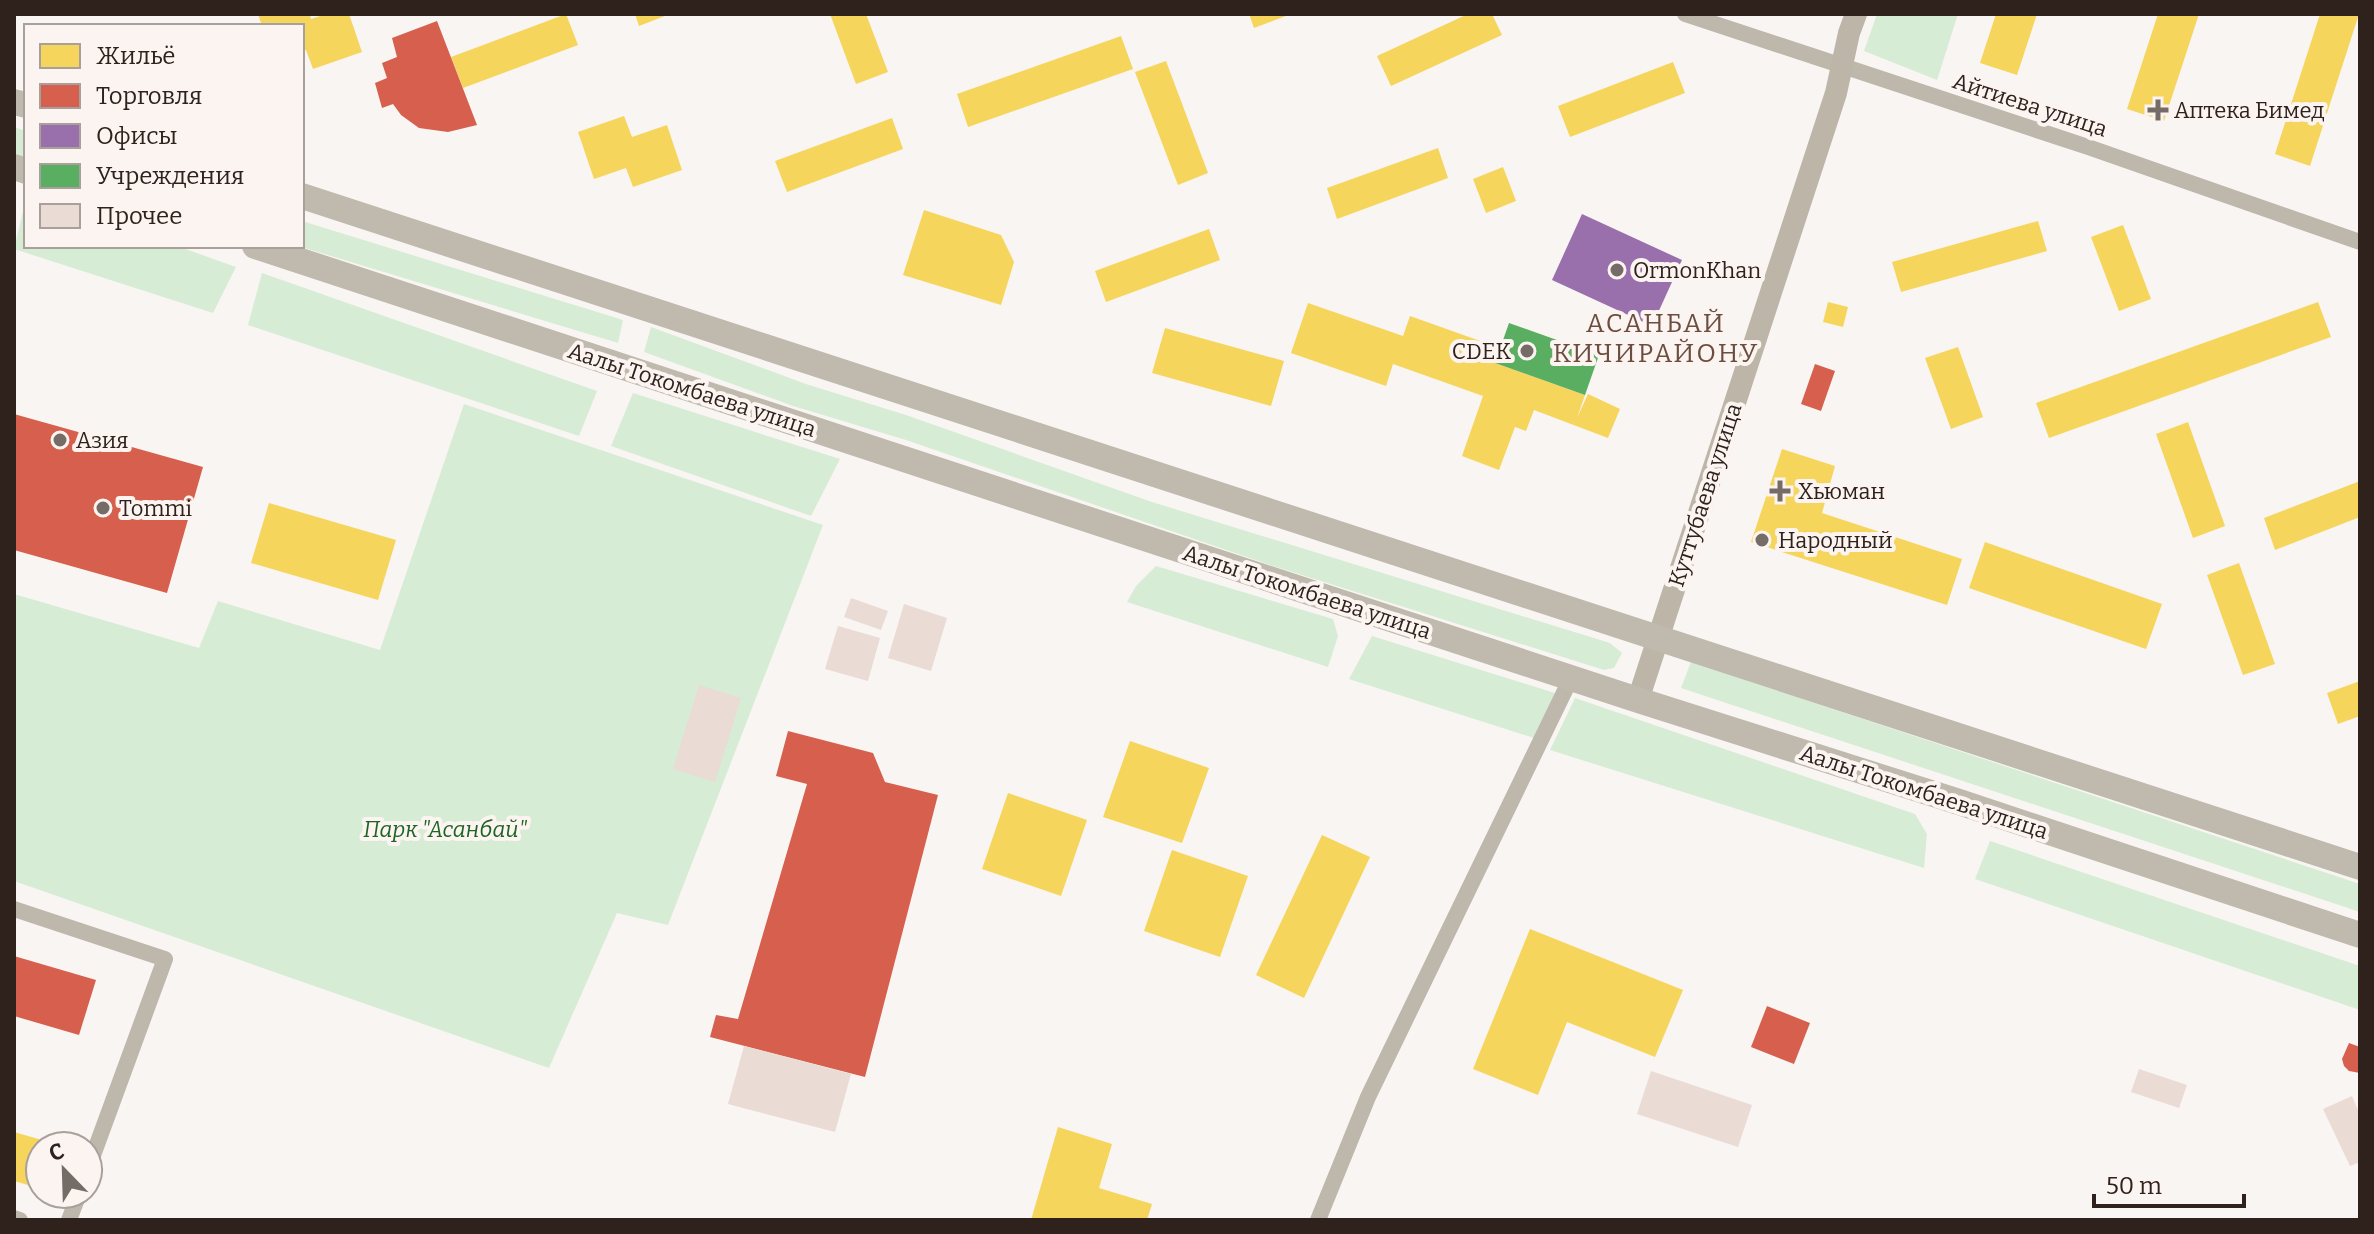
<svg xmlns="http://www.w3.org/2000/svg" width="2374" height="1234" font-family="Bitter,serif">
<style>
.green{fill:#d7ecd5}
.homes{fill:#f6d55c}
.shops{fill:#d6604d}
.offices{fill:#9970ab}
.public{fill:#5aae61}
.building{fill:#eadbd4}
.lines{fill:none;stroke-linecap:round;stroke-linejoin:round}
.street{stroke:#bdb8ab;stroke-width:16}
.secondary{stroke:#bcb5a8;stroke-width:22}
.primary{stroke:#bfbaad;stroke-width:26}
.poi-dot{fill:#766c67;stroke:#fbf4f1;stroke-width:3}
.labels{text-anchor:middle;dominant-baseline:central;stroke-width:8;stroke-linejoin:round;paint-order:stroke}
.street-label{font-size:22px;fill:#2f221c;stroke:#fbf4f1}
.poi-label{font-size:22px;fill:#2f221c;stroke:#fbf4f1;text-anchor:start}
.park-label{font-size:22px;font-style:italic;fill:#1e6524;stroke:#fbf4f1}
.quarter-label{font-size:26px;letter-spacing:2px;fill:#6b4e40;stroke:#fbf4f1}
</style>
<rect width="100%" height="100%" fill="#f9f5f3"/>
<g class="green">
<polygon points="1877,14 1958,14 1937,80 1864,51"/>
<polygon points="14,127 26,131 26,162 14,158"/>
<polygon points="26,199 26,246 177,246 236,267 213,313 14,249"/>
<polygon points="302,221 623,320 618,343 298,246 302,246"/>
<polygon points="262,273 597,391 579,436 248,325"/>
<polygon points="651,327 806,384 906,415 1152,502 1610,643 1622,653 1614,668 1604,670 1270,565 906,440 793,406 644,352"/>
<polygon points="633,393 840,459 811,516 611,446"/>
<polygon points="464,404 823,525 668,925 617,913 549,1068 14,881 14,594 199,648 218,601 380,650"/>
<polygon points="1156,566 1333,619 1338,636 1328,667 1127,602 1136,586"/>
<polygon points="1372,636 1555,693 1534,738 1349,679"/>
<polygon points="1691,662 2360,884 2360,912 1681,688"/>
<polygon points="1575,698 1915,814 1927,834 1924,868 1550,750"/>
<polygon points="1990,841 2360,966 2360,1010 1975,879"/>
</g>
<g class="homes">
<polygon points="258,14 310,14 311,19 326,14 349,14 362,52 313,69 306,50 302,51 302,26 262,26"/>
<polygon points="566,14 578,45 463,88 451,57"/>
<polygon points="635,14 670,14 639,26"/>
<polygon points="830,14 866,14 888,72 856,84"/>
<polygon points="1249,14 1291,14 1254,28"/>
<polygon points="1468,14 1492,14 1502,35 1391,86 1377,56"/>
<polygon points="1996,14 2037,14 2017,75 1980,63"/>
<polygon points="2158,14 2199,14 2164,121 2127,109"/>
<polygon points="2320,14 2359,14 2310,166 2275,154"/>
<polygon points="1121,36 1133,69 968,127 957,94"/>
<polygon points="1166,61 1208,173 1178,185 1135,72"/>
<polygon points="1673,62 1685,93 1570,137 1558,106"/>
<polygon points="624,116 632,137 667,125 682,170 633,187 626,168 594,179 578,132"/>
<polygon points="892,118 903,149 787,192 775,161"/>
<polygon points="1438,148 1448,178 1337,219 1327,188"/>
<polygon points="1503,167 1516,201 1486,213 1473,179"/>
<polygon points="924,210 1001,235 1014,262 1001,305 903,275"/>
<polygon points="2038,221 2047,251 1901,292 1892,262"/>
<polygon points="2123,225 2151,299 2119,311 2091,237"/>
<polygon points="1209,229 1220,260 1106,302 1095,271"/>
<polygon points="1828,302 1848,307 1843,327 1823,322"/>
<polygon points="2318,302 2331,337 2049,438 2036,403"/>
<polygon points="1308,303 1403,336 1410,316 1500,348 1495,363 1585,395 1577,418 1588,394 1620,409 1608,438 1534,410 1526,431 1515,427 1499,470 1462,456 1483,396 1393,364 1386,386 1291,353"/>
<polygon points="1165,328 1284,361 1271,406 1152,373"/>
<polygon points="1958,347 1983,417 1951,429 1925,358"/>
<polygon points="2188,422 2225,526 2193,538 2156,434"/>
<polygon points="1782,449 1835,466 1822,513 1962,559 1947,605 1751,542"/>
<polygon points="2360,481 2360,517 2275,550 2264,518"/>
<polygon points="269,503 396,540 378,600 251,563"/>
<polygon points="1985,542 2162,604 2146,649 1969,588"/>
<polygon points="2239,563 2275,664 2243,675 2207,575"/>
<polygon points="2360,681 2360,716 2338,724 2327,693"/>
<polygon points="1130,741 1209,768 1182,843 1103,817"/>
<polygon points="1008,793 1087,820 1061,896 982,869"/>
<polygon points="1322,835 1370,857 1304,998 1256,975"/>
<polygon points="1172,850 1248,876 1220,957 1144,931"/>
<polygon points="1530,929 1683,990 1655,1057 1567,1022 1538,1095 1473,1069"/>
<polygon points="1058,1127 1112,1144 1099,1188 1152,1204 1147,1220 1031,1220"/>
<polygon points="14,1132 42,1140 28,1185 14,1181"/>
</g>
<g class="shops">
<polygon points="437,21 477,125 448,132 419,128 401,115 393,104 382,108 375,83 387,78 382,63 397,57 392,38"/>
<polygon points="1815,364 1835,371 1821,411 1801,404"/>
<polygon points="14,414 203,467 167,593 14,550"/>
<polygon points="788,731 873,753 885,782 938,795 865,1077 710,1037 716,1015 738,1019 807,784 776,776"/>
<polygon points="14,956 96,980 79,1035 14,1016"/>
<polygon points="1767,1006 1810,1023 1794,1064 1751,1047"/>
<polygon points="2349,1043 2360,1047 2360,1073 2349,1071 2344,1066 2342,1059"/>
</g>
<polygon class="offices" points="1582,214 1682,260 1652,326 1552,280"/>
<polygon class="public" points="1509,323 1599,355 1585,395 1495,363"/>
<g class="building">
<polygon points="851,598 888,611 881,630 844,617"/>
<polygon points="904,604 947,618 931,671 888,658"/>
<polygon points="838,626 880,638 868,681 825,669"/>
<polygon points="699,685 741,698 715,782 673,769"/>
<polygon points="744,1046 851,1074 835,1132 728,1104"/>
<polygon points="2139,1069 2187,1085 2179,1108 2131,1092"/>
<polygon points="1651,1071 1752,1105 1738,1147 1637,1114"/>
<polygon points="2352,1096 2360,1115 2360,1162 2350,1166 2323,1109"/>
</g>
<g class="lines">
<g class="street">
<polyline points="1685,14 2088,147 2360,242"/>
<polyline points="14,909 165,959 88,1169"/>
<polyline points="14,1218 20,1220"/>
<polyline points="69,1220 79,1194"/>
<polyline points="1318,1220 1368,1097 1571,678"/>
</g>
<polyline class="secondary" points="1638,700 1836,93 1849,33 1856,14"/>
<g class="primary">
<polyline points="14,102 26,105"/>
<polyline points="14,167 26,171"/>
<polyline points="302,196 2360,867"/>
<polyline points="255,246 1638,700 1959,802 2360,935"/>
</g>
</g>
<g class="poi-dot">
<path d="M2154 98h8v8h8v8h-8v8h-8v-8h-8v-8h8z"/>
<circle cx="1617" cy="270" r="8"/>
<circle cx="1527" cy="351" r="8"/>
<circle cx="60" cy="440" r="8"/>
<path d="M1776 479h8v8h8v8h-8v8h-8v-8h-8v-8h8z"/>
<circle cx="103" cy="508" r="8"/>
<circle cx="1762" cy="540" r="8"/>
</g>
<g class="labels">
<g class="street-label">
<text transform="translate(2030 105) rotate(18)">Айтиева улица</text>
<text transform="translate(692 390) rotate(18)">Аалы Токомбаева улица</text>
<text transform="translate(1705 495) rotate(-72)">Куттубаева улица</text>
<text transform="translate(1307 592) rotate(18)">Аалы Токомбаева улица</text>
<text transform="translate(1924 792) rotate(18)">Аалы Токомбаева улица</text>
</g>
<g class="poi-label">
<text x="2174" y="110">Аптека Бимед</text>
<text x="1633" y="270">OrmonKhan</text>
<text x="1511" y="351" text-anchor="end">CDEK</text>
<text x="76" y="440">Азия</text>
<text x="1798" y="491">Хьюман</text>
<text x="119" y="508">Tommi</text>
<text x="1778" y="540">Народный</text>
</g>
<g class="park-label">
<text x="445" y="829">Парк "Асанбай"</text>
</g>
<g class="quarter-label">
<text x="1656" y="323">АСАНБАЙ<tspan x="1656" dy="30">КИЧИРАЙОНУ</tspan></text>
</g>
</g>
<rect width="2374" height="1234" fill="none" stroke="#2f221c" stroke-width="32"/>
<rect x="24" y="24" width="280" height="224" fill="#fbf4f1" stroke="#a9a09c" stroke-width="2"/>
<rect x="40" y="44" width="40" height="24" fill="#f6d55c" stroke="#a9a09c" stroke-width="2"/>
<text x="96" y="64" font-size="24" fill="#2f221c">Жильё</text>
<rect x="40" y="84" width="40" height="24" fill="#d6604d" stroke="#a9a09c" stroke-width="2"/>
<text x="96" y="104" font-size="24" fill="#2f221c">Торговля</text>
<rect x="40" y="124" width="40" height="24" fill="#9970ab" stroke="#a9a09c" stroke-width="2"/>
<text x="96" y="144" font-size="24" fill="#2f221c">Офисы</text>
<rect x="40" y="164" width="40" height="24" fill="#5aae61" stroke="#a9a09c" stroke-width="2"/>
<text x="96" y="184" font-size="24" fill="#2f221c">Учреждения</text>
<rect x="40" y="204" width="40" height="24" fill="#eadbd4" stroke="#a9a09c" stroke-width="2"/>
<text x="96" y="224" font-size="24" fill="#2f221c">Прочее</text>
<g transform="translate(64 1170) rotate(337)"><circle r="38" fill="#fbf4f1" stroke="#a9a09c" stroke-width="2"/>
<path d="M0-6L14 30L0 20L-14 30Z" fill="#766c67"/>
<text y="-12" font-size="22" font-weight="bold" text-anchor="middle" fill="#2f221c">С</text>
</g>
<path d="M2094 1194v12h150v-12" fill="none" stroke="#2f221c" stroke-width="4"/>
<text x="2106" y="1194" font-size="24" fill="#2f221c" stroke="#fbf4f1" stroke-width="6" paint-order="stroke">50 m</text>
</svg>
